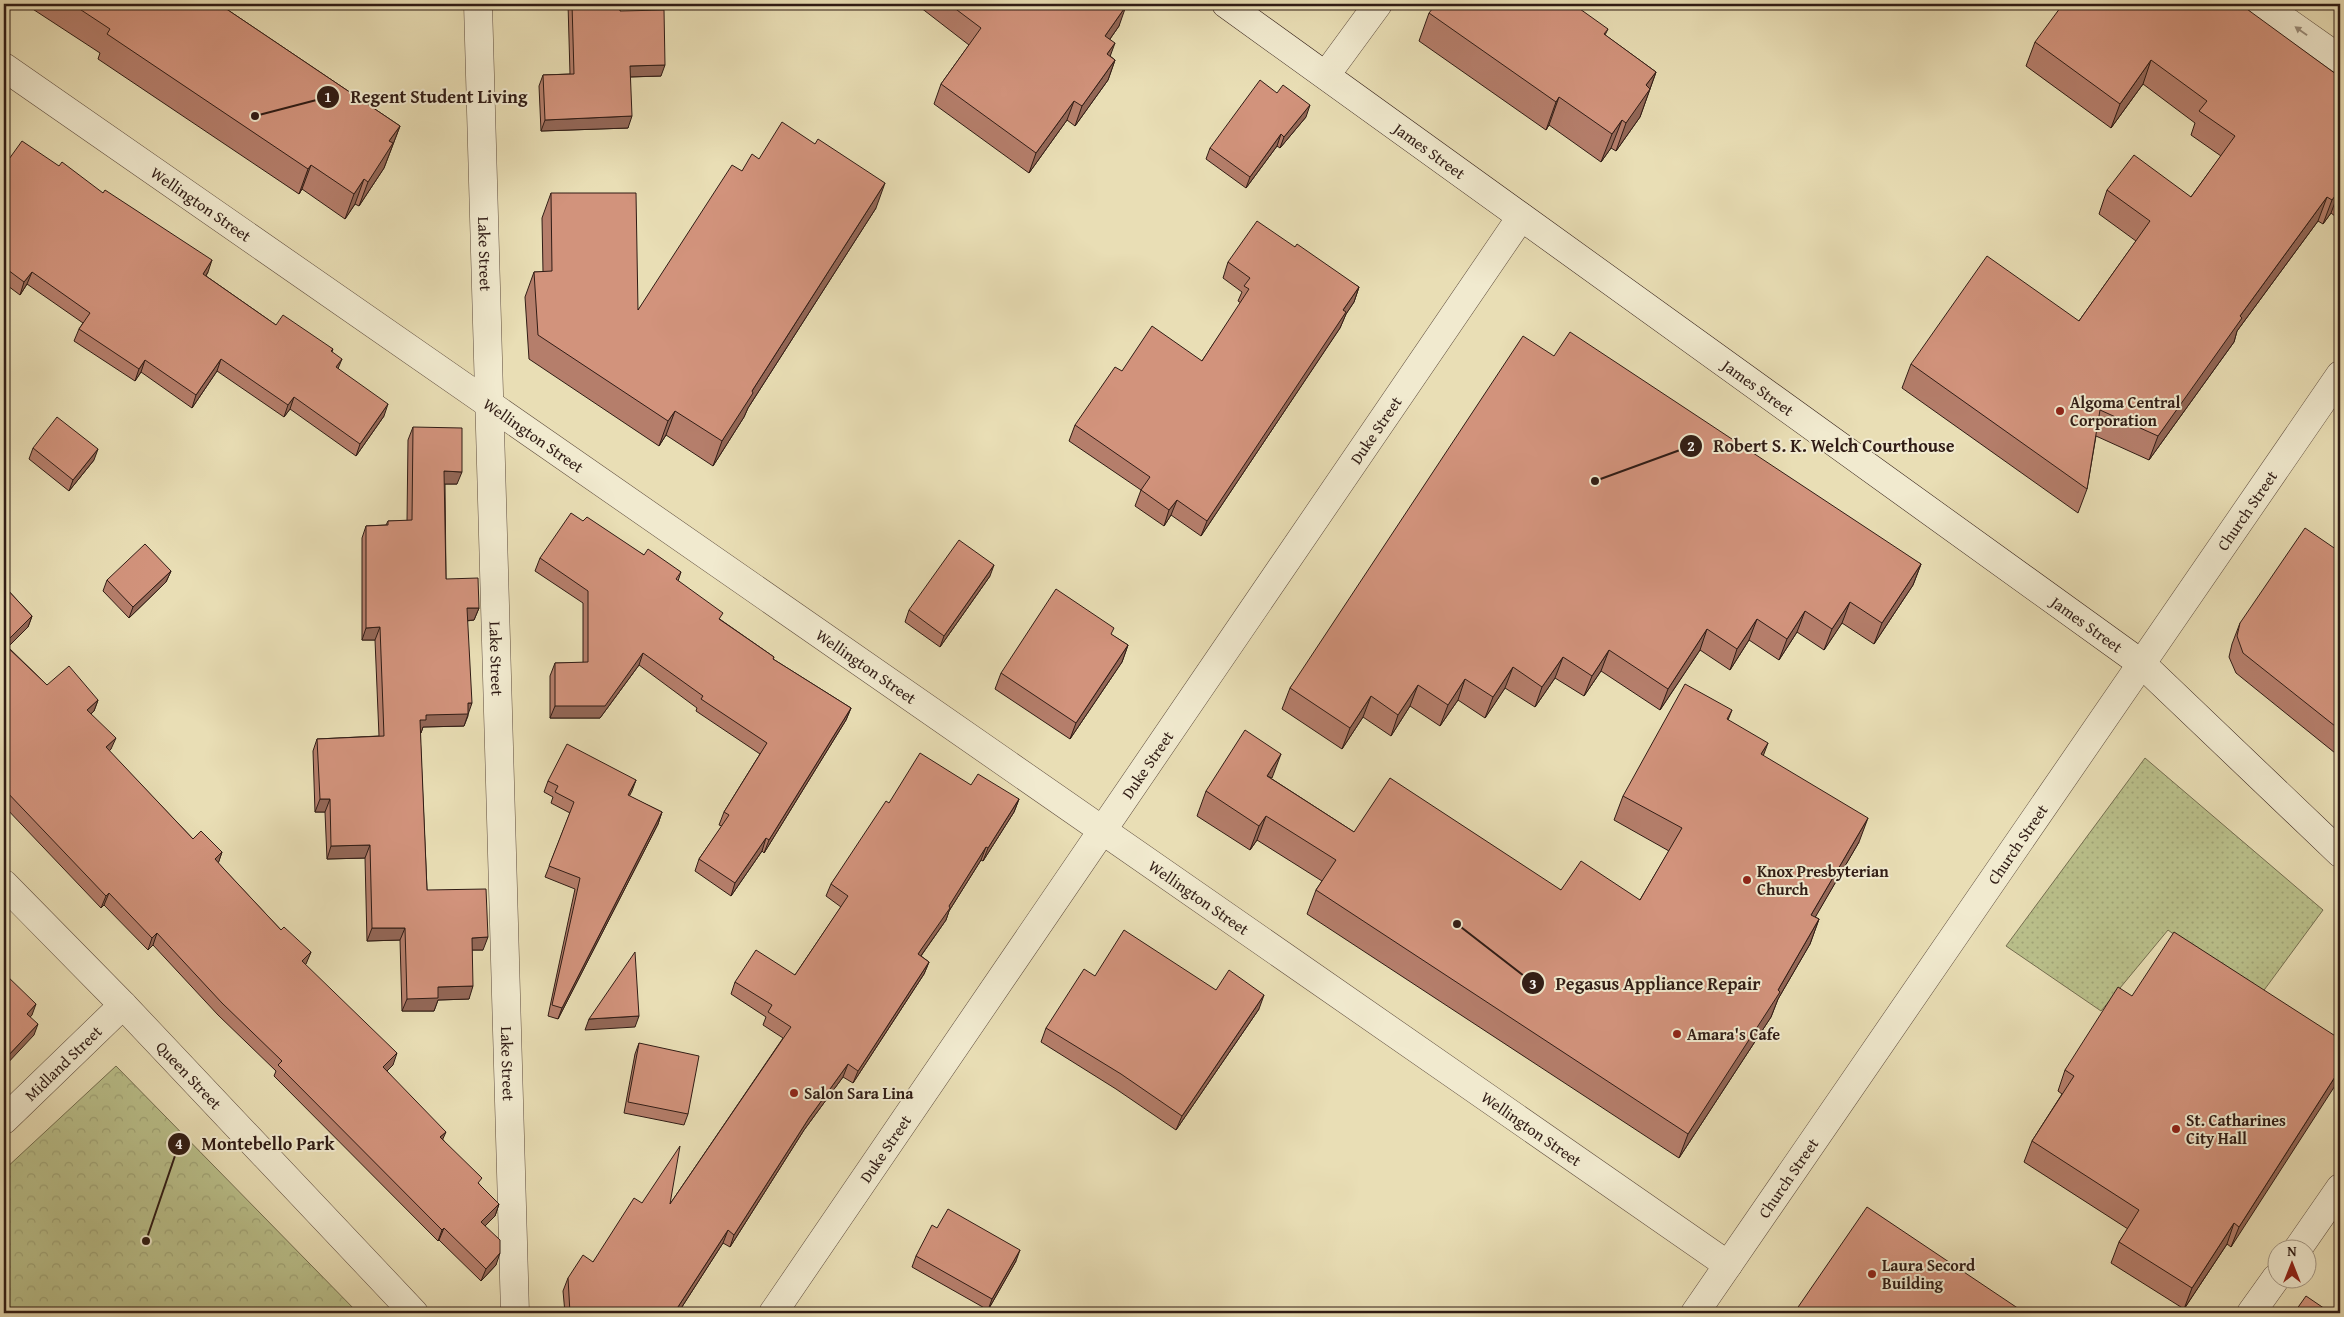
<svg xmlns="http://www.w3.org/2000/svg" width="2344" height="1317" font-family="'Gentium Book Plus',serif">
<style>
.park{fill:url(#park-crowns);stroke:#756e50}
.garden{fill:url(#garden-dots);stroke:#756e50}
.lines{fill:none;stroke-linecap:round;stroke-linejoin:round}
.minor-casing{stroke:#5e4c3d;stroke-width:29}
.tertiary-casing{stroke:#5e4c3d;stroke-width:29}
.secondary-casing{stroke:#301c15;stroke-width:29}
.minor{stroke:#f1eacf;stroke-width:28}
.tertiary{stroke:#f1eacf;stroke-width:28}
.secondary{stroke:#f1eacf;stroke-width:28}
.wall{fill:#b57e6b;stroke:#301c15}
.shaded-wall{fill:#936757;stroke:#301c15}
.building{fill:#d2937c;stroke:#301c15}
.oneway{fill:#9a8d7b}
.poi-dot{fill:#8f2418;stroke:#f1eacf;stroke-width:2}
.labels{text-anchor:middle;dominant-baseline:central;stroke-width:4;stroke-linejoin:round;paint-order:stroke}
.street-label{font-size:16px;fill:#301c15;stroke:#f1eacf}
.poi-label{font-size:16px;font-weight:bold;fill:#301c15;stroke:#f1eacf;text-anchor:start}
.leader{fill:none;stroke:#301c15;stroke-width:2}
.callout-dot{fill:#301c15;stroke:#f1eacf;stroke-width:2}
.mark-label{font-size:15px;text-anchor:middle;font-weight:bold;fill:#fff}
.callout-label{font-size:18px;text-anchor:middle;font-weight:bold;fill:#301c15;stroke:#f1eacf;stroke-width:4;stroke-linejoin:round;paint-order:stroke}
</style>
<defs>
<pattern id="park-crowns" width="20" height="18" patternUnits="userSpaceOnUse" patternTransform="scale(1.25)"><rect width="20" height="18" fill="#bac08b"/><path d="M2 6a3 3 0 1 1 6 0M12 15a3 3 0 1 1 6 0" fill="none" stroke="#a0a477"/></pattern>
<pattern id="garden-dots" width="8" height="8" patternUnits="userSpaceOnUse" patternTransform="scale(1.25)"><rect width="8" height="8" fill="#bac08b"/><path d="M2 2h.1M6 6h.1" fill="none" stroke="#a0a477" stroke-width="1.8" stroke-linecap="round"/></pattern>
</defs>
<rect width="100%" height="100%" fill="#e9deb5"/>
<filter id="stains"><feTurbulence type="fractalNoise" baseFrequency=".004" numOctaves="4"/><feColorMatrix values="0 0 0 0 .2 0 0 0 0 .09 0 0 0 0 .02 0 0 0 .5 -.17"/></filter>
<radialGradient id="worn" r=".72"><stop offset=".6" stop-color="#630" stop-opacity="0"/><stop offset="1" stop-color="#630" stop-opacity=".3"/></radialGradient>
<polygon class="park" points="116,1066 358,1313 4,1313 4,1170"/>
<polygon class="garden" points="2145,758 2323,910 2259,997 2168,930 2101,1011 2006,946"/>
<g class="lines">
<g class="minor-casing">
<g id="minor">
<path id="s1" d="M478 4 515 1313"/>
<polyline points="2262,4 2340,59"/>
<path id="s2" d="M4 67 1728 1265"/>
<polyline points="1326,75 1378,4"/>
<path id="s3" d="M4 884 123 1005 414 1313"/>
<path id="s4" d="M4 1120 123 1005"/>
<polyline points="2297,1250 2340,1188"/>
<path id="s5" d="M773 1313 1521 217"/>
<polyline points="2251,1313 2276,1278"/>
</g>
</g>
<g class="tertiary-casing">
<g id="tertiary">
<path id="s6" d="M1695 1313 2340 375"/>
</g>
</g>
<g class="secondary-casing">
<g id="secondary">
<path id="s7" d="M1226 4 2142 664 2340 853"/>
</g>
</g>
<use href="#minor" class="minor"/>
<use href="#tertiary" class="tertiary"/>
<use href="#secondary" class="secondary"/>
</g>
<g class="wall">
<polygon points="25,4 219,4 400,126 384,168 359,206 355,204 345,219 302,189 299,194 98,59 100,53"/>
<polygon points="568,4 619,4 620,11 661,76 630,77 628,128 541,131 539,86 543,75 570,74"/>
<polygon points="916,4 1122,4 1119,26 1110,39 1110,56 1115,60 1108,80 1075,126 1067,120 1029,173 934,104 941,84 969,45"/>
<polygon points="2104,6 2230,8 2340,77 2340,220 2331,213 2323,224 2318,221 2237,331 2234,342 2149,460 2096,436 2087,489 2078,513 1902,388 1911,364 2079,321 2136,241 2099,214 2107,190 2191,197 2221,156 2191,135 2195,123 2143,84 2111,128 2026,66 2035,42"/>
<polygon points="1429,13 1608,29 1605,35 1656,72 1640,117 1616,151 1611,148 1601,162 1549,125 1546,130 1419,41"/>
<polygon points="1306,117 1280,148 1277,146 1246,188 1206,159 1210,148"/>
<polygon points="759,159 876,208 748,408 744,417 713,466 666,435 659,446 529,359 525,297 534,272 543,272 542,218 551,193 638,310 742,171"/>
<polygon points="4,166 208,272 206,276 276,325 333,349 332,352 338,368 384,416 356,456 290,409 284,417 217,371 192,408 141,372 135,381 74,341 79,329 83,323 27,284 20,295 4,283"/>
<polygon points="1295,247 1359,287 1354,302 1346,314 1340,328 1201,536 1171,515 1164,526 1135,506 1141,490 1069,441 1075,425 1202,361 1241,303 1238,301 1242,292 1223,278 1228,262"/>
<polygon points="1554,356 1921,564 1913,585 1874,644 1842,623 1824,650 1797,632 1779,660 1749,640 1730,670 1700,650 1660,710 1601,671 1584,696 1555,678 1535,707 1505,688 1485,718 1458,700 1440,726 1410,706 1391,736 1363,717 1342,749 1282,709 1290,688"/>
<polygon points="413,427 457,484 445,484 446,579 479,608 474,620 467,621 468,716 464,726 423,727 421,733 420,733 427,890 483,950 472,950 469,999 438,1000 434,1011 402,1011 400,940 367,941 365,858 327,859 325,812 315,812 313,751 317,739 379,736 375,640 362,640 362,538 366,526 386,525 388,521 407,521 408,440"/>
<polygon points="33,448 94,460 69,491 29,459"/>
<polygon points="583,521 644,555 681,572 678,581 721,620 774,657 773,659 851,708 846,720 764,853 762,851 731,896 695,871 699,859 722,826 719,825 724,812 760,754 696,711 697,708 639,665 600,718 550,718 550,676 555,663 583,663 583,603 535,571 540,558"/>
<polygon points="2340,552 2340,757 2236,673 2229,657 2232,644 2240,623"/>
<polygon points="171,571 166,582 129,618 103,591 107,580"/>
<polygon points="990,576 940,647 905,622 909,610"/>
<polygon points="4,586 32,616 28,627 8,647 47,685 98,700 94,711 91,714 111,749 109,751 193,839 222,852 218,863 281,930 311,952 305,965 393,1065 387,1071 480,1185 499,1204 495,1216 485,1226 496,1265 481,1281 439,1240 438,1241 274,1076 276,1071 218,1015 153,945 148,950 104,905 101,908 4,806"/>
<polygon points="1112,635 1128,645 1122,662 1070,739 995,689 1001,673"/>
<polygon points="1732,710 1728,720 1763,756 1859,842 1815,917 1819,919 1810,944 1778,999 1771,1017 1679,1158 1307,914 1316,890 1322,881 1257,840 1250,850 1197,816 1206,791 1272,779 1354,832 1561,890 1640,900 1669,851 1614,820 1623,796"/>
<polygon points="636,780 629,796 662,812 658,824 558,1019 548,1016 575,889 545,877 570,813 551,803 553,797 544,792 548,781"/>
<polygon points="971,785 1019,799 1014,812 983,861 981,860 949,911 946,920 921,956 929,962 924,974 853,1083 843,1077 804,1130 730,1247 723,1243 678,1313 565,1313 563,1291 568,1278 593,1262 642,1203 670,1204 783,1038 763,1025 766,1017 731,994 735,982 795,975 841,907 826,896 831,884 889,803"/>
<polygon points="1095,976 1216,990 1259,1009 1176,1130 1116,1089 1041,1042 1046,1028"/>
<polygon points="2132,996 2340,1039 2231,1247 2227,1244 2184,1309 2111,1263 2119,1242 2128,1229 2024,1162 2032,1141 2062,1094 2058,1091 2065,1070"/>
<polygon points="639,1043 688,1114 684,1125 624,1113 635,1054"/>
<polygon points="937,1228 1016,1261 988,1310 912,1267 916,1256"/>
</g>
<g class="shaded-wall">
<polygon points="1126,6 1119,26 1098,56 1105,36"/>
<polygon points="1115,43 1108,62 1107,54"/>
<polygon points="1115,60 1108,80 1075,126 1082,106"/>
<polygon points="2151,60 2143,84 2111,128 2120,104"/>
<polygon points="665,65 661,76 626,77 630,66"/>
<polygon points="1656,72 1640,117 1616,151 1626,123 1646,85"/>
<polygon points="1559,97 1549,125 1546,130 1556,102"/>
<polygon points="1074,101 1067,120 1029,173 1036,153"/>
<polygon points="1310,105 1306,117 1280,148 1284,137"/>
<polygon points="632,116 628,128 541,131 545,120"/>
<polygon points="1622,120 1611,148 1601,162 1612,134"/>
<polygon points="400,126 384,168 359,206 368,182 389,141"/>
<polygon points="1281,134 1277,146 1246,188 1250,177"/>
<polygon points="311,165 302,189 299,194 308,169"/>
<polygon points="364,179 355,204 345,219 354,194"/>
<polygon points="885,183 876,208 748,408 744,417 713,466 722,441 752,391"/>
<polygon points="2340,189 2331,213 2323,224 2332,200"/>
<polygon points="2327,197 2318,221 2237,331 2234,342 2149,460 2158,436 2240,316"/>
<polygon points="212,260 208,272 199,286 203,274"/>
<polygon points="32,272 27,284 20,295 24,282"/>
<polygon points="1359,287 1354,302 1346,314 1340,328 1201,536 1207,521 1343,310"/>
<polygon points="221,359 217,371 192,408 196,395"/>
<polygon points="342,359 337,371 336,367"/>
<polygon points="145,360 141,372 135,381 139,369"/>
<polygon points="294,397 290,409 284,417 288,405"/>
<polygon points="388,404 384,416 356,456 360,444"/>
<polygon points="675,411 666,435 659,446 668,421"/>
<polygon points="98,449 94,460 69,491 73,480"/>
<polygon points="444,471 462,472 457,484 440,484"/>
<polygon points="1177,500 1171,515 1164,526 1169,510"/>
<polygon points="1921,564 1913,585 1874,644 1882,623"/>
<polygon points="994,565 990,576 940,647 944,636"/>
<polygon points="171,571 166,582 129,618 133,607"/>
<polygon points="1850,602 1842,623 1824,650 1832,629"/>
<polygon points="467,608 479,608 474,620 462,621"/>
<polygon points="1805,611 1797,632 1779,660 1787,639"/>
<polygon points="32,616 28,627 4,651 4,644"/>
<polygon points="1757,619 1749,640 1730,670 1737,649"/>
<polygon points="380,627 375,640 362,640 366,628"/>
<polygon points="1707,629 1700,650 1660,710 1668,689"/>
<polygon points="1128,645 1122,662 1070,739 1076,723"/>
<polygon points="1609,650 1601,671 1584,696 1592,676"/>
<polygon points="643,653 639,665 600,718 550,718 555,706"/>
<polygon points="1563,657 1555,678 1535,707 1542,687"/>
<polygon points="1513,667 1505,688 1485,718 1493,697"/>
<polygon points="1465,679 1458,700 1440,726 1448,705"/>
<polygon points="1418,685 1410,706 1391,736 1398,715"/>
<polygon points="1371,696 1363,717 1342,749 1350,728"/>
<polygon points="98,700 94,711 83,721 87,710"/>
<polygon points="468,703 472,703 464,726 423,727 421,733 415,733 420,720 426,715"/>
<polygon points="851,708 846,720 764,853 769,840"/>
<polygon points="116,738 111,749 102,759 106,747"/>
<polygon points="1768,743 1759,767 1761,754"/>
<polygon points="1281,754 1272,778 1267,776"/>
<polygon points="636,780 632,791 624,806 628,795"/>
<polygon points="320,799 330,799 325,812 315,812"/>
<polygon points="1019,799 1014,812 983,861 988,848"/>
<polygon points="662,812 658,824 558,1019 562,1008"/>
<polygon points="1266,816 1257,840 1250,850 1259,826"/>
<polygon points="1868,818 1859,842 1802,940 1811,915"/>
<polygon points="766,838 762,851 731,896 735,883"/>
<polygon points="370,845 365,858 327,859 331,846"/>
<polygon points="986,847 981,860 949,911 946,920 913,967 918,954"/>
<polygon points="222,852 218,864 215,859"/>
<polygon points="109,893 104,905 101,908 106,896"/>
<polygon points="1819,919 1810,944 1778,999 1771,1017 1679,1158 1688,1134 1778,990"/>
<polygon points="372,928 405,928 400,940 367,941"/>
<polygon points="157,933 153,945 148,950 152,938"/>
<polygon points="488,937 483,950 467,950 472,938"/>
<polygon points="311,952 306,964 297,973 302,961"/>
<polygon points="929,962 924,974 853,1083 858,1071"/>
<polygon points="473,986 469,999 438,1000 434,1011 402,1011 407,999 438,987"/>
<polygon points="1264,995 1259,1009 1176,1130 1182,1116"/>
<polygon points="36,1004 32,1015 23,1025 27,1014"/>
<polygon points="639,1016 635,1027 585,1030 589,1019"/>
<polygon points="38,1024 34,1035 4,1067 4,1060"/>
<polygon points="397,1053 393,1065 379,1079 383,1067"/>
<polygon points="848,1064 843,1077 804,1130 730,1247 734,1235 809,1118"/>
<polygon points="2340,1069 2340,1078 2231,1247 2239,1227"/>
<polygon points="446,1132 441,1143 440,1137"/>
<polygon points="499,1204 495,1216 477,1234 481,1222"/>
<polygon points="2234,1223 2227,1244 2184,1309 2192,1288"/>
<polygon points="444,1228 439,1240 438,1241 442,1230"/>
<polygon points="728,1230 723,1243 678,1313 674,1313"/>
<polygon points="1020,1250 1016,1261 988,1310 992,1299"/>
<polygon points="500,1253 496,1265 481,1281 486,1269"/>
</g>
<g class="building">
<polygon points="72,4 219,4 400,126 389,141 393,143 368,182 364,179 354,194 311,165 308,169 107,34 110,29"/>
<polygon points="572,4 619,4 620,11 664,10 665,65 630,66 632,116 545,120 543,75 574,74"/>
<polygon points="949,4 1122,4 1126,6 1105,36 1115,43 1107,54 1115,60 1082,106 1074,101 1036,153 941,84 981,28"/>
<polygon points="1436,4 1573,4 1608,29 1604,34 1656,72 1646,85 1650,89 1626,123 1622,120 1612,134 1559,97 1556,102 1429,13"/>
<polygon points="2063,4 2101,4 2104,6 2106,4 2224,4 2230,8 2233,4 2240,4 2340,77 2340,189 2332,200 2327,197 2240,316 2242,318 2158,436 2100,410 2087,489 1911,364 1987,256 2079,321 2150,221 2107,190 2134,155 2191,197 2235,136 2199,111 2207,101 2151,60 2120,104 2035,42"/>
<polygon points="1260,80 1277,93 1283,85 1310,105 1284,137 1281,134 1250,177 1210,148"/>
<polygon points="782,122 815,144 818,139 885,183 752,391 753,393 722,441 675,411 668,421 538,335 534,272 552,271 551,193 636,193 638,310 732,165 742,171 752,154 759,159"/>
<polygon points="22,141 59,166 62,162 103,193 105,190 212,260 203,274 276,325 283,315 333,349 331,351 342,359 336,367 388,404 360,444 294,397 288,405 221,359 196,395 145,360 139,369 79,329 90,313 32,272 24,282 4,267 4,166"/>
<polygon points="1257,221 1295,247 1297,244 1359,287 1343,310 1346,312 1207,521 1177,500 1169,510 1141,490 1150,477 1075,425 1115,367 1122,371 1152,326 1202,361 1249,289 1244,286 1250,278 1228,262"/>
<polygon points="1570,332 1921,564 1882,623 1850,602 1832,629 1805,611 1787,639 1757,619 1737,649 1707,629 1668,689 1609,650 1592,676 1563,657 1542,687 1513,667 1493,697 1465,679 1448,705 1418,685 1398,715 1371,696 1350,728 1290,688 1523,336 1554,356"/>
<polygon points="57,417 98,449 73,480 33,448"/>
<polygon points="413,427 462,428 462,472 444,471 446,579 478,578 479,608 467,608 472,703 468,703 468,714 426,715 426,720 420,720 427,890 486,889 488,937 472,938 473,986 438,987 438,998 407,999 405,928 372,928 370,845 331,846 330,799 320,799 317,739 384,736 380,627 366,628 366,526 388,525 388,521 412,520"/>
<polygon points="571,513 583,521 587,517 644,555 648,549 681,572 676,579 723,613 719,619 774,657 773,659 851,708 769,840 766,838 735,883 699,859 729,815 724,812 767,743 701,699 703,696 643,653 605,706 555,706 555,663 588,662 588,591 540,558"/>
<polygon points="2305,528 2340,552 2340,730 2243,653 2237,636 2240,623"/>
<polygon points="959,540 994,565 944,636 909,610"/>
<polygon points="145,544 171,571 133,607 107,580"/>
<polygon points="4,586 32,616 4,644 47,685 69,666 98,700 87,710 116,738 106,747 193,839 201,831 222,852 215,859 224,869 281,930 284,927 311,952 302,961 397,1053 383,1067 446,1132 440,1137 482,1178 478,1183 499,1204 481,1222 500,1240 500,1253 486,1269 444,1228 442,1230 278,1065 282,1061 222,1003 157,933 152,938 109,893 106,896 4,789"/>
<polygon points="1056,589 1114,628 1111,634 1128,645 1076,723 1001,673"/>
<polygon points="1685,684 1732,710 1727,719 1768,743 1761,754 1868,818 1811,915 1819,919 1778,990 1780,992 1688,1134 1316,890 1336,860 1266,816 1259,826 1206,791 1245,730 1281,754 1267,776 1354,832 1390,778 1561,890 1581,861 1640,900 1682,828 1623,796"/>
<polygon points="567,744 636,780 628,795 662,812 562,1008 552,1005 580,878 549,866 574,802 555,792 558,786 548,781"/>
<polygon points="920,753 971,785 978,774 1019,799 988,848 986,847 949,906 950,908 918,954 929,962 858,1071 848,1064 809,1118 734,1235 728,1230 674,1313 570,1313 568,1278 583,1255 593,1262 634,1198 642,1203 680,1146 670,1204 791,1027 768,1012 772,1005 735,982 756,950 795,975 848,896 831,884 886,801 889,803"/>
<polygon points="1124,930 1216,990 1229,970 1264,995 1182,1116 1121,1074 1046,1028 1084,969 1095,976"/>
<polygon points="2174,932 2340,1039 2340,1069 2239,1227 2234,1223 2192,1288 2119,1242 2139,1210 2032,1141 2074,1076 2065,1070 2118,987 2132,996"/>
<polygon points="635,952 639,1016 589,1019"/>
<polygon points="4,973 36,1004 27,1014 38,1024 4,1060"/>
<polygon points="639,1043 699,1056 688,1114 628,1102"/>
<polygon points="1867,1207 2025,1313 1794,1313"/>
<polygon points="948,1209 1020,1250 992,1299 916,1256 932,1225 937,1228"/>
<polygon points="2306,1296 2331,1313 2294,1313"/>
</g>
<defs><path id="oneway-solid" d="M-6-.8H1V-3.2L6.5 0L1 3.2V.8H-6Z" transform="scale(1.25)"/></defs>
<use class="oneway" href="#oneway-solid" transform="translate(2301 31) rotate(-145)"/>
<g class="poi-dot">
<circle cx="2060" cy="411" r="5"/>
<circle cx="1747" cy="880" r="5"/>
<circle cx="1677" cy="1034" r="5"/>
<circle cx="794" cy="1093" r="5"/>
<circle cx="2176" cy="1129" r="5"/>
<circle cx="1872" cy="1274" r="5"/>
</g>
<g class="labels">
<g class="street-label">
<text stroke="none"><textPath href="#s7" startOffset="251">James Street</textPath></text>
<text stroke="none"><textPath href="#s2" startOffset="240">Wellington Street</textPath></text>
<text stroke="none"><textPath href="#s1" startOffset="250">Lake Street</textPath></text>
<text stroke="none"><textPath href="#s7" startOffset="656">James Street</textPath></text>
<text stroke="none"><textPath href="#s5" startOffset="1069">Duke Street</textPath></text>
<text stroke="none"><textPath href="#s2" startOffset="645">Wellington Street</textPath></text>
<text stroke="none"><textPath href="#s6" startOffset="974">Church Street</textPath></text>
<text stroke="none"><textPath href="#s7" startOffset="1061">James Street</textPath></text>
<text stroke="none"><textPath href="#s1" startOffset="655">Lake Street</textPath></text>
<text stroke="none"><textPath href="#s2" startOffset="1050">Wellington Street</textPath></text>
<text stroke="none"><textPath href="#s5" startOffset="664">Duke Street</textPath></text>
<text stroke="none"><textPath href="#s6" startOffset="569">Church Street</textPath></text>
<text stroke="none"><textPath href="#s2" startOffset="1455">Wellington Street</textPath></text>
<text stroke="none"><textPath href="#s4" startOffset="82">Midland Street</textPath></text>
<text stroke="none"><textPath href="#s1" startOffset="1060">Lake Street</textPath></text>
<text stroke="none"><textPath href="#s3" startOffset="266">Queen Street</textPath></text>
<text stroke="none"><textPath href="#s2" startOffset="1860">Wellington Street</textPath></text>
<text stroke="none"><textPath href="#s5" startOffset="199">Duke Street</textPath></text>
<text stroke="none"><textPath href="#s6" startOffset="164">Church Street</textPath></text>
</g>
<g class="poi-label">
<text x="2070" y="402">Algoma Central<tspan x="2070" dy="18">Corporation</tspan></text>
<text x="1757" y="871">Knox Presbyterian<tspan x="1757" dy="18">Church</tspan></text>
<text x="1687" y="1034">Amara's Cafe</text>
<text x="804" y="1093">Salon Sara Lina</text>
<text x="2186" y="1120">St. Catharines<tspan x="2186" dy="18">City Hall</tspan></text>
<text x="1882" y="1265">Laura Secord<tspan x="1882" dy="18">Building</tspan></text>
</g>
</g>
<path class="leader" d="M255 116L328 97M1595 481L1691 446M1457 924L1533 983M146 1241L179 1144"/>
<g class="callout-dot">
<circle cx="255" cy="116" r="5"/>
<circle cx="1595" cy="481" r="5"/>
<circle cx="1457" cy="924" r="5"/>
<circle cx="146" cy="1241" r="5"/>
<circle cx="328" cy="97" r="12"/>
<circle cx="1691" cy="446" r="12"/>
<circle cx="1533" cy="983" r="12"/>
<circle cx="179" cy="1144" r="12"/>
</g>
<g class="mark-label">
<text x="328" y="102">1</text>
<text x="1691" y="451">2</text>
<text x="1533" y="989">3</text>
<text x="179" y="1149">4</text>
</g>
<g class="callout-label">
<text x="439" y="103">Regent Student Living</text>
<text x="1834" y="452">Robert S. K. Welch Courthouse</text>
<text x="1658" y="990">Pegasus Appliance Repair</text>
<text x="268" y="1150">Montebello Park</text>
</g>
<rect width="2344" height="1317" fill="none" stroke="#e9deb5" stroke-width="20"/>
<rect x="5" y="5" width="2334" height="1307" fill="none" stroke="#301c15" stroke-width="2.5"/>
<rect x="10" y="10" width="2324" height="1297" fill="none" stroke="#301c15"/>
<g transform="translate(2292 1264)"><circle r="24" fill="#f1eacf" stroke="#a49885"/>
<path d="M0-4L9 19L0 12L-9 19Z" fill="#8f2418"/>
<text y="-8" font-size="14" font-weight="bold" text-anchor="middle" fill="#301c15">N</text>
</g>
<rect width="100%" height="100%" filter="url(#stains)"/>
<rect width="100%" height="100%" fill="url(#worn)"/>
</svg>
